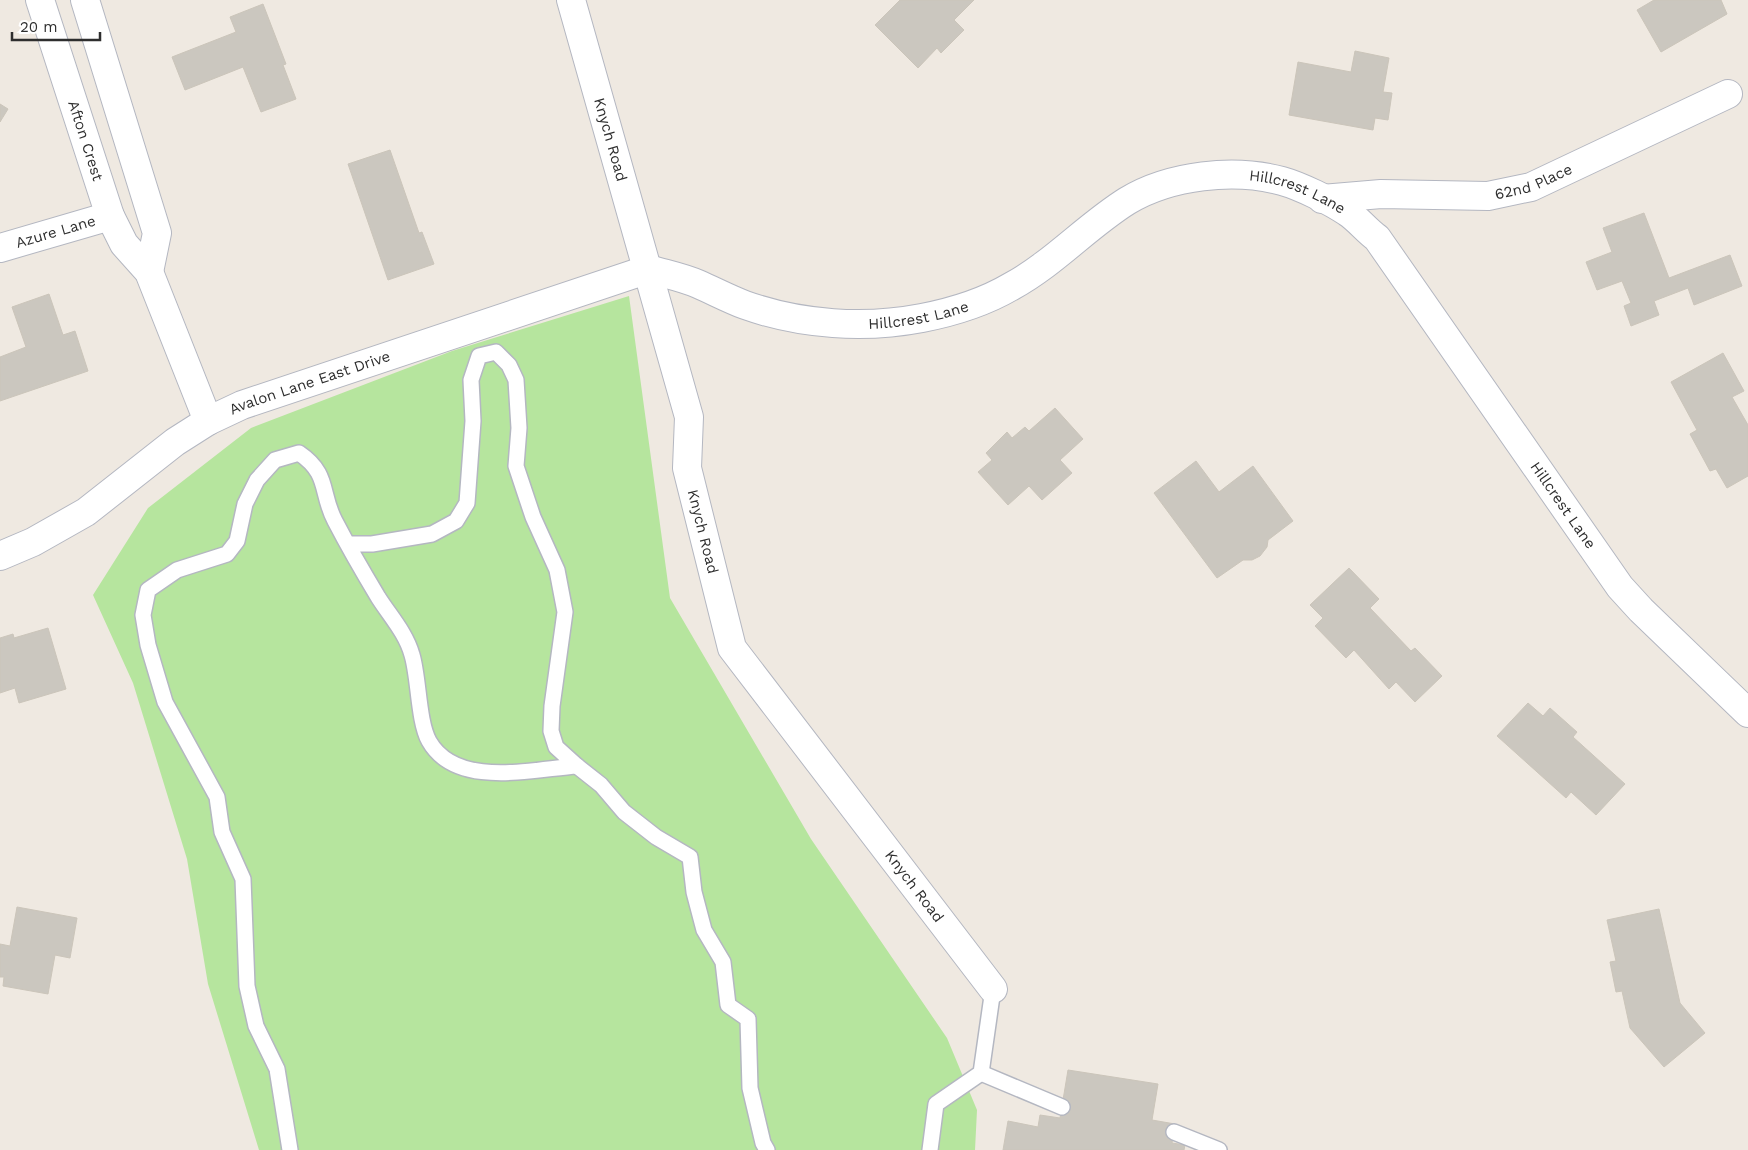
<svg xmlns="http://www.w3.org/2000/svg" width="1748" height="1150" font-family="'Work Sans',sans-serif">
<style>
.green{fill:#b6e59e}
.building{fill:#cbc7bf;stroke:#cbc5ba}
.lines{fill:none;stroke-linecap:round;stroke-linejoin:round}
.service-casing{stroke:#b4b7c1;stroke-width:18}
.minor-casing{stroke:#b4b7c1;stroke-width:30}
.service{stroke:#fff;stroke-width:15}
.minor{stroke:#fff;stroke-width:28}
.labels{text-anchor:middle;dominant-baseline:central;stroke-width:4.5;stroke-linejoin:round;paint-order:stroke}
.street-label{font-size:15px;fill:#2e2e2e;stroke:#fff}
</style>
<rect width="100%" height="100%" fill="#efe9e1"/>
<polygon class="green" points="629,296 670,598 811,839 947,1038 977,1110 975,1150 259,1150 208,984 187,859 133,683 93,595 148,508 251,428 452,351"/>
<g class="building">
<polygon points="900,0 974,0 954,20 964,30 941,53 937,48 918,68 875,25"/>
<polygon points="1654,0 1721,0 1727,14 1661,52 1637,10"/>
<polygon points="263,4 286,64 283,65 296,99 261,112 243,67 185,90 172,57 236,32 230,17"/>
<polygon points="1355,51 1389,58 1383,92 1392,93 1388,120 1375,118 1373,130 1289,115 1298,62 1351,72"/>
<polygon points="0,104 8,109 0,122"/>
<polygon points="390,150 419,233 422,232 434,264 388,280 348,164"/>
<polygon points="1644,213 1669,278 1730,255 1742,286 1694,305 1688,288 1654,301 1659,315 1631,326 1624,306 1631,303 1622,281 1597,290 1586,262 1612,252 1603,228"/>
<polygon points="49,294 63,335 75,331 88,371 0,401 0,357 26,347 12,307"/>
<polygon points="1723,353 1744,391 1732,397 1748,425 1748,476 1727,488 1716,469 1710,471 1690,434 1697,430 1671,382"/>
<polygon points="1055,408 1083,439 1060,460 1072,473 1042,500 1029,486 1008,505 978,472 992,460 986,453 1007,432 1012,438 1025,427 1029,431"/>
<polygon points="1196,461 1219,492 1253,466 1293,521 1268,540 1267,547 1260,556 1252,560 1243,560 1217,578 1154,493"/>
<polygon points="1349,568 1379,599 1370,608 1411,651 1415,648 1442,676 1415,702 1396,682 1389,689 1354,650 1346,658 1315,626 1323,618 1310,605"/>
<polygon points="48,628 66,689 19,703 15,688 0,693 0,638 13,634 14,638"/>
<polygon points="1528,703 1543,716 1550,708 1577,732 1573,737 1625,784 1596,815 1571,792 1566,798 1497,736"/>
<polygon points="17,907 77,918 70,958 55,955 48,994 3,986 4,977 0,977 0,944 10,946"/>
<polygon points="1659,909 1680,1003 1705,1033 1664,1067 1630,1028 1622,991 1616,992 1610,962 1616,961 1607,920"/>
<polygon points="1068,1070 1158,1084 1152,1120 1175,1124 1172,1143 1185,1145 1184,1150 1003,1150 1008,1121 1038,1127 1040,1115 1060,1118"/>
</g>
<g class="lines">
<g class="service-casing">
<g id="service">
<polyline points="577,766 601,785 624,812 656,837 690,857 694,892 704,930 723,962 728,1005 748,1019 750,1088 763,1143 767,1150"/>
<polyline points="981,1073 1062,1107"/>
<polyline points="1174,1132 1219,1150"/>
<path d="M290 1150 277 1069 256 1026 247 986 243 879 222 832 217 797 165 702 148 645 143 615 148 590 177 570 227 554 237 541 245 504 257 480 275 460 299 453C330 474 320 493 335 521 348 546 363 572 378 597 390 616 406 633 412 655 419 678 418 721 429 741 456 789 533 769 577 766L556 747 551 731 552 706 565 612 557 570 533 517 516 466 519 428 516 380 509 365 496 352 479 356 471 380 473 421 467 503 456 521 432 534 372 544H348"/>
<polyline points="930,1150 936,1104 981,1073 993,989"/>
</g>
</g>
<g class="minor-casing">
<g id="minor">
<path id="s1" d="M40 0 110 216 124 244 149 272 208 421"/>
<polyline points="85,0 157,233 149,272"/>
<path id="s2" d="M571 0 689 417 687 468 732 648 993 989"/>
<path id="s3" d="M1322 199 1381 194 1488 196 1531 187 1728 94"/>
<path id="s4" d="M0 248 110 216"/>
<path id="s5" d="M649 269C665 274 682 277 698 284 714 291 729 299 745 305 801 325 865 329 922 318 953 312 985 302 1012 286 1054 263 1087 226 1127 201 1170 175 1234 168 1282 181 1300 186 1331 201 1347 212 1358 219 1366 230 1377 238L1620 587 1641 610 1748 713"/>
<path id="s6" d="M0 556 33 542 86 512 175 442 208 421 242 405 649 269"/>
</g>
</g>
<use href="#service" class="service"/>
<use href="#minor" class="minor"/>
</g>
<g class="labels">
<g class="street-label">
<text stroke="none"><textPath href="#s2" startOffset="145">Knych Road</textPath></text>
<text stroke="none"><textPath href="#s1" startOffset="148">Afton Crest</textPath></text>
<text stroke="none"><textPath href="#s3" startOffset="214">62nd Place</textPath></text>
<text stroke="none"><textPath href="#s5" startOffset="699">Hillcrest Lane</textPath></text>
<text stroke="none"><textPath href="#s4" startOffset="58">Azure Lane</textPath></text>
<text stroke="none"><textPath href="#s5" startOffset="279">Hillcrest Lane</textPath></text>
<text stroke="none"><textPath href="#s6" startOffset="358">Avalon Lane East Drive</textPath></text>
<text stroke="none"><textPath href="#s5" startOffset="1119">Hillcrest Lane</textPath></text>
<text stroke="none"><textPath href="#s2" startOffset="550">Knych Road</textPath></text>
<text stroke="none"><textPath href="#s2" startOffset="970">Knych Road</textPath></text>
</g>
</g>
<path d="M12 32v8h88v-8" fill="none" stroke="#2e2e2e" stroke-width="2.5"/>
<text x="20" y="32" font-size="15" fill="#2e2e2e" stroke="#ffffff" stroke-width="4" paint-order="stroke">20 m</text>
</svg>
